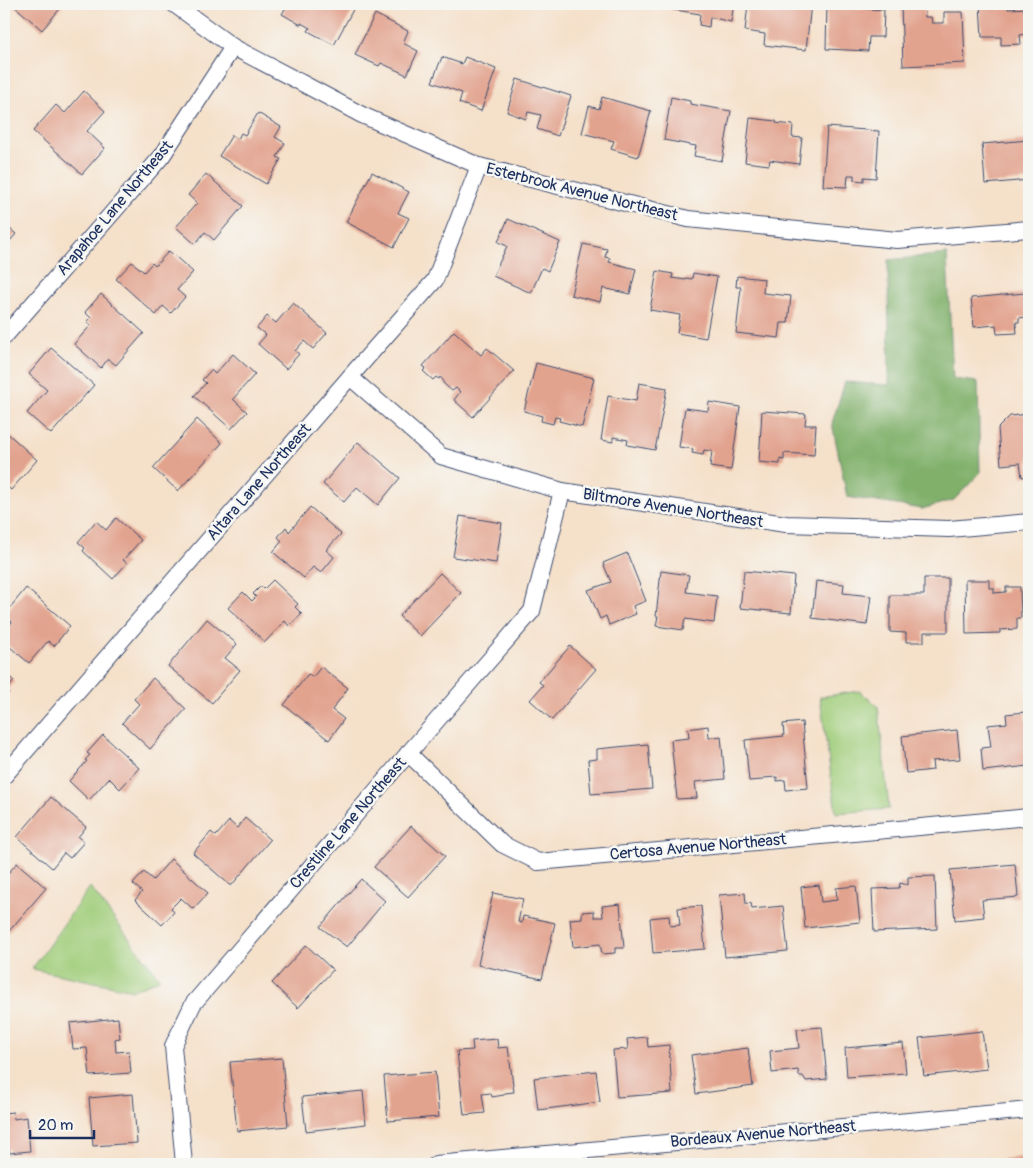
<svg xmlns="http://www.w3.org/2000/svg" width="1033" height="1168" font-family="Pangolin,sans-serif">
<style>
.green{fill:#a0cd7a;stroke:#5e7e6c}
.forest{fill:#80b06a;stroke:#4e7064}
.building{fill:#e2a38e}
.lines{fill:none;stroke-linecap:round;stroke-linejoin:round}
.minor-casing{stroke:#3c4a6e;stroke-width:18}
.minor{stroke:#fff;stroke-width:16}
.labels{text-anchor:middle;dominant-baseline:central;stroke-width:5;stroke-linejoin:round;paint-order:stroke}
.street-label{font-size:16px;fill:#1b2f5e;stroke:#f6f6f2}
</style>
<rect width="100%" height="100%" fill="#f6f6f2"/>
<filter id="ink" filterUnits="userSpaceOnUse"><feTurbulence type="fractalNoise" baseFrequency=".02" numOctaves="2"/><feDisplacementMap in="SourceGraphic" scale="10" xChannelSelector="R" yChannelSelector="G"/><feConvolveMatrix kernelMatrix="1 2 1 2 8 2 1 2 1" color-interpolation-filters="sRGB"/></filter>
<filter id="wash" filterUnits="userSpaceOnUse"><feTurbulence type="fractalNoise" baseFrequency=".0096" numOctaves="4" result="noise"/><feDisplacementMap in="SourceGraphic" scale="20" xChannelSelector="R" yChannelSelector="G"/><feGaussianBlur stdDeviation="1.12" result="paint"/><feColorMatrix in="noise" values="0 0 0 0 0 0 0 0 0 0 0 0 0 0 0 0 0 1.4 0 .05"/><feComposite in="paint" operator="in"/></filter>
<g filter="url(#wash)">
<rect width="100%" height="100%" fill="#f5e0c9"/>
<g class="green">
<polygon points="859,691 878,706 889,809 836,813 820,697"/>
<polygon points="90,887 160,979 133,990 32,969"/>
</g>
<polygon class="forest" points="947,254 953,379 978,382 980,473 954,500 922,509 847,497 832,423 845,382 889,385 888,260"/>
<g id="blocks">
<g class="building">
<polygon points="12,4 64,4 42,30"/>
<polygon points="288,4 356,4 334,45 308,31 310,28 301,23 301,25 282,14"/>
<polygon points="670,4 734,4 731,22 710,17 709,27 699,25 700,14 669,9"/>
<polygon points="748,4 811,4 806,50 764,45 765,34 745,31"/>
<polygon points="827,4 856,4 856,8 884,10 883,37 869,37 868,51 826,49"/>
<polygon points="901,4 924,4 925,17 931,17 932,23 944,23 944,12 963,12 965,63 903,66"/>
<polygon points="980,4 1008,4 1008,9 1029,8 1029,34 1020,35 1021,44 1001,45 1001,37 982,37"/>
<polygon points="375,14 408,31 403,43 418,51 407,75 381,63 379,66 355,55"/>
<polygon points="442,57 462,64 465,57 496,69 481,111 459,103 462,93 432,82"/>
<polygon points="517,79 571,96 558,136 537,129 541,115 528,112 526,119 507,112"/>
<polygon points="84,91 105,111 87,131 105,148 82,174 33,131 56,105 65,113"/>
<polygon points="602,97 651,111 638,157 611,149 614,141 582,133 589,106 599,109"/>
<polygon points="671,97 690,101 690,104 731,111 722,161 694,156 696,146 664,140"/>
<polygon points="258,113 281,127 275,137 285,143 277,157 281,159 266,184 219,156 232,135 238,139 241,133 245,135"/>
<polygon points="750,118 776,121 776,123 793,125 792,137 802,138 799,164 770,160 769,165 745,162"/>
<polygon points="827,127 879,131 876,178 864,177 864,181 854,180 854,175 848,175 847,187 823,186"/>
<polygon points="1029,140 1029,180 985,184 982,144"/>
<polygon points="372,172 409,192 398,213 409,218 394,247 346,222"/>
<polygon points="206,174 243,206 214,240 205,232 195,244 176,227 197,203 188,195"/>
<polygon points="508,219 560,242 548,271 542,268 531,293 493,276 507,246 498,242"/>
<polygon points="4,224 16,234 4,248"/>
<polygon points="583,244 607,249 605,257 610,258 609,262 636,269 630,294 603,288 600,302 571,295"/>
<polygon points="169,251 193,272 177,290 185,297 171,313 163,306 156,315 116,279 132,262 144,272 152,263 155,266"/>
<polygon points="657,271 673,274 672,278 686,280 686,278 692,279 693,273 717,277 706,338 677,333 680,315 650,310"/>
<polygon points="737,276 764,279 763,293 791,296 788,323 781,323 779,338 736,333 741,287 736,287"/>
<polygon points="1025,293 1027,317 1019,318 1019,322 1016,322 1017,333 997,334 996,325 974,327 971,298"/>
<polygon points="101,294 144,333 116,365 108,359 101,368 74,344 91,325 87,322 91,318 85,312"/>
<polygon points="293,303 327,333 313,349 304,341 295,351 299,354 286,369 258,344 266,335 257,328 267,316 276,323"/>
<polygon points="454,331 481,355 487,348 514,371 473,417 454,400 460,392 456,388 452,391 443,383 443,380 440,377 439,379 436,377 433,380 423,371 426,368 423,366"/>
<polygon points="51,348 94,385 51,434 27,413 47,390 29,374"/>
<polygon points="233,354 255,374 233,399 247,412 231,429 194,396 206,383 202,380 211,370 215,374"/>
<polygon points="536,363 594,378 582,427 559,421 560,418 555,417 553,424 541,421 542,416 524,411"/>
<polygon points="639,383 667,388 655,450 627,445 628,440 613,437 613,442 601,440 608,396 636,401"/>
<polygon points="709,402 740,407 731,470 710,467 712,451 704,450 703,455 692,453 693,449 679,447 685,408 708,411"/>
<polygon points="762,411 806,414 805,425 816,425 814,455 784,453 784,460 780,459 780,464 759,462"/>
<polygon points="1029,414 1029,476 1022,477 1020,463 1001,465 998,428 1010,416"/>
<polygon points="197,419 222,443 178,491 153,468"/>
<polygon points="4,430 37,460 11,490 4,484"/>
<polygon points="358,442 400,478 378,505 357,487 344,502 323,484"/>
<polygon points="310,507 341,534 326,550 334,557 321,573 313,567 304,578 273,552 282,541 278,537 286,527 289,532"/>
<polygon points="460,516 502,523 496,563 453,557"/>
<polygon points="116,518 141,540 123,560 127,563 113,579 83,551 85,548 78,542 96,521 106,530"/>
<polygon points="627,553 646,601 633,606 636,614 609,625 606,616 600,619 588,590 611,582 603,563"/>
<polygon points="661,571 689,575 686,592 717,596 714,623 685,619 683,630 656,626 658,616 656,616"/>
<polygon points="744,571 794,576 791,613 740,608"/>
<polygon points="440,573 461,593 420,636 399,616"/>
<polygon points="924,578 948,578 948,632 924,632 924,642 906,642 906,633 890,632 890,595 924,595"/>
<polygon points="273,580 298,604 295,607 302,614 289,626 285,621 265,642 228,608 243,592 252,601 256,597 253,594 261,586 264,589"/>
<polygon points="965,580 989,580 989,588 994,588 994,593 1006,592 1006,587 1020,587 1021,618 1017,618 1017,629 1000,630 1000,633 966,634"/>
<polygon points="816,581 844,584 843,593 871,596 867,625 812,618"/>
<polygon points="26,588 70,626 54,646 48,641 29,663 4,642 4,632 12,622 4,615"/>
<polygon points="207,619 237,644 225,658 240,670 212,703 168,666"/>
<polygon points="570,646 596,669 552,720 530,700 543,685 539,682"/>
<polygon points="321,667 348,688 332,710 344,719 329,740 284,705 308,674 313,677"/>
<polygon points="4,672 14,681 7,690 9,692 4,698"/>
<polygon points="153,678 186,709 150,749 122,723 139,704 134,699"/>
<polygon points="1025,712 1026,721 1029,721 1029,766 983,771 981,748 991,747 988,725 1007,723 1006,714"/>
<polygon points="802,722 808,788 786,790 785,780 777,781 777,777 763,778 763,780 749,781 745,740 784,736 783,724"/>
<polygon points="708,726 709,738 721,736 725,779 695,782 697,798 677,799 671,740 689,738 688,729"/>
<polygon points="957,730 960,759 932,761 933,770 906,773 902,736"/>
<polygon points="103,735 139,768 120,789 109,778 89,800 69,781 87,761 85,760 90,755 87,753"/>
<polygon points="648,744 652,789 591,794 588,760 597,759 597,749"/>
<polygon points="51,797 86,827 78,837 84,842 70,858 64,853 52,868 17,837"/>
<polygon points="245,818 270,840 231,886 193,853 211,832 216,836 229,821 237,828"/>
<polygon points="411,826 445,856 408,897 374,867"/>
<polygon points="171,859 208,893 193,909 181,898 171,908 174,912 162,925 135,900 142,892 133,884 144,872 153,880"/>
<polygon points="17,863 46,888 4,937 4,878"/>
<polygon points="1015,864 1018,897 982,900 984,917 955,920 950,870"/>
<polygon points="935,876 937,929 874,932 872,889 899,888 900,883 908,885 908,877"/>
<polygon points="361,879 385,901 347,947 320,927"/>
<polygon points="819,885 821,902 837,900 836,888 856,886 860,922 805,928 801,887"/>
<polygon points="493,893 523,899 518,922 522,923 523,916 555,923 542,979 478,965"/>
<polygon points="745,893 746,904 751,903 752,909 783,906 788,951 725,957 719,895"/>
<polygon points="620,904 624,948 615,948 615,953 602,954 600,944 573,947 570,919 582,918 582,912 594,911 594,917 603,917 602,906"/>
<polygon points="701,906 705,949 653,953 650,918 669,916 670,926 680,925 678,908"/>
<polygon points="306,945 333,970 298,1008 272,983"/>
<polygon points="118,1018 120,1038 115,1039 116,1052 129,1051 131,1073 90,1076 87,1048 73,1049 70,1023"/>
<polygon points="822,1027 827,1079 806,1081 803,1076 799,1076 798,1070 772,1073 770,1051 799,1048 797,1029"/>
<polygon points="982,1031 987,1069 924,1076 919,1038"/>
<polygon points="647,1037 648,1047 669,1045 672,1093 617,1097 613,1050 628,1049 627,1039"/>
<polygon points="497,1039 498,1048 508,1047 514,1092 505,1093 504,1095 492,1097 491,1093 482,1094 485,1113 464,1115 457,1051 473,1050 472,1041"/>
<polygon points="903,1043 906,1073 847,1077 845,1048"/>
<polygon points="748,1048 753,1086 696,1094 691,1055"/>
<polygon points="282,1058 288,1126 237,1131 230,1062"/>
<polygon points="596,1071 600,1102 538,1110 534,1078"/>
<polygon points="435,1072 439,1117 388,1121 384,1076"/>
<polygon points="363,1091 366,1124 306,1131 302,1097"/>
<polygon points="133,1094 137,1143 93,1146 89,1098"/>
<polygon points="13,1112 14,1119 27,1117 30,1151 9,1153 9,1149 4,1149 4,1113"/>
<polygon points="1029,1156 1029,1164 1003,1164 1002,1159"/>
</g>
</g>
</g>
<g filter="url(#ink)">
<use href="#blocks" fill-opacity="0" stroke="#3c4a6e" stroke-width="1"/>
<g class="lines">
<g class="minor-casing">
<g id="minor">
<polyline points="174,4 233,47 300,82 362,115 479,166 688,219 897,240 1029,229"/>
<polyline points="4,337 162,156 233,47"/>
<polyline points="350,377 441,456 562,491 786,524 949,529 1029,522"/>
<polyline points="408,753 502,844 538,862 1029,817"/>
<polyline points="4,776 355,371 435,280 479,166"/>
<polyline points="184,1164 173,1046 193,1004 399,764 532,611 562,491"/>
<polyline points="436,1164 1029,1110"/>
</g>
</g>
<use href="#minor" class="minor"/>
</g>
</g>
<g class="labels">
<g class="street-label">
<text transform="translate(582 192) rotate(14)">Esterbrook Avenue Northeast</text>
<text transform="translate(115 208) rotate(-50)">Arapahoe Lane Northeast</text>
<text transform="translate(259 482) rotate(-49)">Altara Lane Northeast</text>
<text transform="translate(673 508) rotate(9)">Biltmore Avenue Northeast</text>
<text transform="translate(348 823) rotate(-49)">Crestline Lane Northeast</text>
<text transform="translate(698 847) rotate(-5)">Certosa Avenue Northeast</text>
<text transform="translate(763 1134) rotate(-5)">Bordeaux Avenue Northeast</text>
</g>
</g>
<rect width="1033" height="1168" fill="none" stroke="#f6f6f2" stroke-width="20"/>
<path d="M30 1130v8h64v-8" fill="none" stroke="#1b2f5e" stroke-width="2.5"/>
<text x="38" y="1130" font-size="15" fill="#1b2f5e" stroke="#f6f6f2" stroke-width="4" paint-order="stroke">20 m</text>
</svg>
